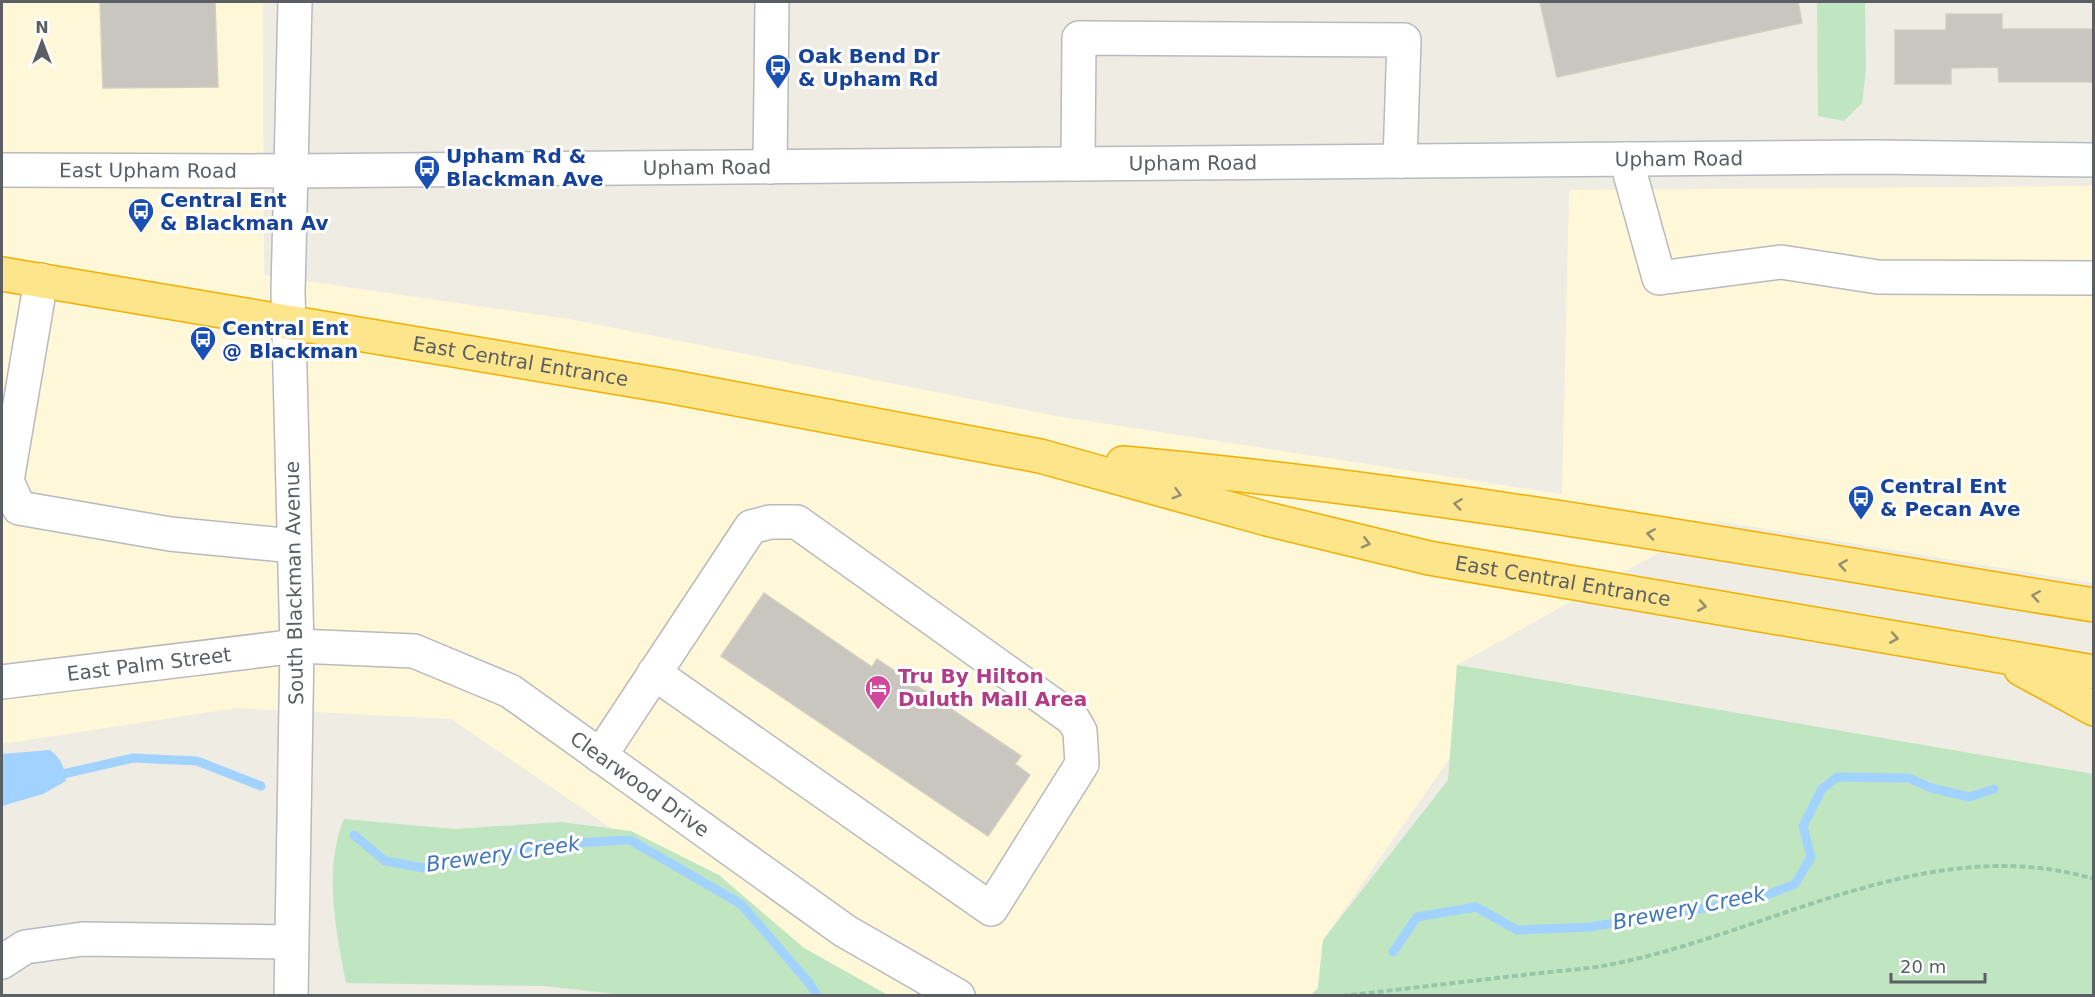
<svg xmlns="http://www.w3.org/2000/svg" width="2095" height="997" font-family="'DejaVu Sans',sans-serif">
<style>
.commercial{fill:#fef7d8}
.green{fill:#bfe6c1}
.water{fill:#a2d2ff}
.lines{fill:none;stroke-linecap:round;stroke-linejoin:round}
.stream{stroke:#a2d2ff;stroke-width:9}
.building{fill:#c9c6c0;stroke:#d3cec1;stroke-width:1.5}
.minor-casing{stroke:#b8babf;stroke-width:36}
.highway-casing{stroke:#f1b000;stroke-width:36}
.path{stroke:#98c7a7;stroke-width:4;stroke-dasharray:6 3;stroke-linecap:butt}
.minor{stroke:#fff;stroke-width:33}
.highway{stroke:#fde58b;stroke-width:33}
.oneway{stroke:#948e72}
.labels{text-anchor:middle;dominant-baseline:central;stroke-width:6;stroke-linejoin:round;paint-order:stroke}
.transit-label{font-size:20px;font-weight:bold;fill:#164399;stroke:#fff;text-anchor:start}
.street-label{font-size:20px;fill:#5b5f64;stroke:#fff}
.hotel-label{font-size:20px;font-weight:bold;fill:#b23c85;stroke:#fff;text-anchor:start}
.water-label{font-size:21px;font-style:italic;fill:#4177ba;stroke:#fff}
</style>
<rect width="100%" height="100%" fill="#eeece3"/>
<polygon class="commercial" points="2,2 263,2 264,275 569,319 1056,416 1562,494 1569,190 2093,186 2093,583 1716,521 1457,665 1450,758 1323,940 1317,995 856,995 451,719 236,708 2,744"/>
<g class="green">
<polygon points="1817,2 1865,2 1866,70 1862,103 1844,121 1818,116"/>
<polygon points="1457,665 2093,774 2093,995 1311,995 1318,988 1323,940 1448,780"/>
<path d="M344 819 455 829 561 822 631 831 719 875 804 948 888 995 634 996 544 986 346 983C336 931 323 870 344 819Z"/>
</g>
<path class="water" d="M50 750C62 759 64 767 66 781L43 794 2 806V754Z"/>
<g class="lines">
<g class="stream">
<polyline points="54,776 133,758 197,761 261,786"/>
<polyline points="354,835 385,861 424,868 469,861 536,845 630,840 741,904 810,984 817,996"/>
<polyline points="1393,952 1417,917 1476,907 1517,930 1590,927 1753,900 1795,884 1811,857 1803,826 1822,789 1837,777 1909,778 1931,788 1969,797 1994,789"/>
</g>
</g>
<g class="building">
<polygon points="100,2 215,2 218,87 103,88"/>
<polygon points="1540,2 1798,2 1802,23 1557,77"/>
<polygon points="1946,14 2002,14 2002,29 2094,29 2094,82 1999,82 1998,67 1951,68 1951,84 1895,84 1895,30 1946,30"/>
<polygon points="764,593 872,667 877,659 1021,756 1015,764 1030,775 988,836 721,656"/>
</g>
<g class="lines">
<g class="minor-casing">
<g id="minor">
<polyline points="1626,159 1659,278 1781,262 1878,277 2094,278"/>
<polyline points="1078,164 1079,38 1404,40 1400,161"/>
<polyline points="770,167 772,2"/>
<path id="s1" d="M2 170 292 171 1876 157 2094 160"/>
<polyline points="41,280 7,481 19,508 170,534 294,546"/>
<path id="s2" d="M2 682 297 646 414 651 510 691 845 931 958 996"/>
<polyline points="600,756 751,527 770,522 797,522 1073,719 1080,731 1082,764 991,909 654,673"/>
<polyline points="2,962 25,947 83,939 291,942"/>
<polyline points="291,996 297,646 288,292 295,2"/>
</g>
</g>
<g class="highway-casing">
<g id="highway">
<path id="s3" d="M2 274 673 387 1040 456 1267 519 1429 558 2094 672"/>
<path d="M1123 463C1448 492 1771 553 2094 605"/>
<polyline points="2021,669 2094,709"/>
</g>
</g>
<path class="path" d="M1342 996C1402 989 1463 982 1523 975 1552 971 1584 970 1613 964 1770 933 1929 830 2094 879"/>
<use href="#minor" class="minor"/>
<use href="#highway" class="highway"/>
</g>
<defs><path id="oneway-chevron" d="M-2-3.5L2.5 0L-2 3.5" fill="none" stroke-width="1.6" stroke-linecap="round" stroke-linejoin="round" transform="scale(1.5)"/></defs>
<g class="oneway">
<use href="#oneway-chevron" transform="translate(1177 494) rotate(16)"/>
<use href="#oneway-chevron" transform="translate(1458 504) rotate(-172)"/>
<use href="#oneway-chevron" transform="translate(1651 534) rotate(-171)"/>
<use href="#oneway-chevron" transform="translate(1366 543) rotate(14)"/>
<use href="#oneway-chevron" transform="translate(1843 565) rotate(-171)"/>
<use href="#oneway-chevron" transform="translate(2036 596) rotate(-171)"/>
<use href="#oneway-chevron" transform="translate(1702 606) rotate(10)"/>
<use href="#oneway-chevron" transform="translate(1894 638) rotate(10)"/>
</g>
<defs>
<g id="bus-pin" transform="scale(1.35)"><path d="M0 17L-7.5 6A9.5 9.5 0 1 1 7.5 6Z" fill="#1a4fb4" stroke="#fff"/><path d="M-5-6H5V4H4V6H2V4H-2V6H-4V4H-5ZM-3.5-4V0h7V-4ZM-3.5 1.2v1.5H-2V1.2ZM2 1.2v1.5H3.5V1.2Z" fill="#fff"/></g>
<g id="hotel-pin" transform="scale(1.35)"><path d="M0 17L-7.5 6A9.5 9.5 0 1 1 7.5 6Z" fill="#d1479c" stroke="#fff"/><path d="M-6-4.5h1.5V1H6V5H4.5V3h-9V5H-6ZM-4 0a1.8 1.8 0 1 1 3.6 0ZM.5 0V-2.5h3Q6-2.5 6 0Z" fill="#fff"/></g>
</defs>
<g fill-rule="evenodd">
<use href="#bus-pin" x="778" y="67"/>
<use href="#bus-pin" x="427" y="168"/>
<use href="#bus-pin" x="141" y="211"/>
<use href="#bus-pin" x="203" y="339"/>
<use href="#bus-pin" x="1861" y="498"/>
<use href="#hotel-pin" x="878" y="688"/>
</g>
<g class="labels">
<g class="transit-label">
<text x="798" y="56">Oak Bend Dr<tspan x="798" dy="23">&amp; Upham Rd</tspan></text>
<text x="446" y="156">Upham Rd &amp;<tspan x="446" dy="23">Blackman Ave</tspan></text>
<text x="160" y="200">Central Ent<tspan x="160" dy="23">&amp; Blackman Av</tspan></text>
<text x="222" y="328">Central Ent<tspan x="222" dy="23">@ Blackman</tspan></text>
<text x="1880" y="486">Central Ent<tspan x="1880" dy="23">&amp; Pecan Ave</tspan></text>
</g>
<g class="street-label">
<text stroke="none"><textPath href="#s1" startOffset="1677">Upham Road</textPath></text>
<text stroke="none"><textPath href="#s1" startOffset="1191">Upham Road</textPath></text>
<text stroke="none"><textPath href="#s1" startOffset="705">Upham Road</textPath></text>
<text stroke="none"><textPath href="#s1" startOffset="146">East Upham Road</textPath></text>
<text stroke="none"><textPath href="#s3" startOffset="526">East Central Entrance</textPath></text>
<text stroke="none"><textPath href="#s3" startOffset="1592">East Central Entrance</textPath></text>
<text transform="translate(294 583) rotate(-91)">South Blackman Avenue</text>
<text stroke="none"><textPath href="#s2" startOffset="148">East Palm Street</textPath></text>
<text stroke="none"><textPath href="#s2" startOffset="678">Clearwood Drive</textPath></text>
</g>
<g class="hotel-label">
<text x="898" y="676">Tru By Hilton<tspan x="898" dy="23">Duluth Mall Area</tspan></text>
</g>
<g class="water-label">
<text transform="translate(503 854) rotate(-8)">Brewery Creek</text>
<text transform="translate(1689 908) rotate(-11)">Brewery Creek</text>
</g>
</g>
<rect width="2095" height="997" fill="none" stroke="#5b5f64" stroke-width="6"/>
<g transform="translate(42 42)" stroke="#ffffff" stroke-width="4.5" paint-order="stroke">
<path d="M0-4.5L10 22L0 15L-10 22Z" fill="#5b5f64"/>
<text y="-9" font-size="16" font-weight="bold" text-anchor="middle" fill="#5b5f64">N</text>
</g>
<path d="M1891 973v9h94v-9" fill="none" stroke="#5b5f64" stroke-width="3"/>
<text x="1900" y="973" font-size="18" fill="#5b5f64" stroke="#ffffff" stroke-width="4.5" paint-order="stroke">20 m</text>
</svg>
